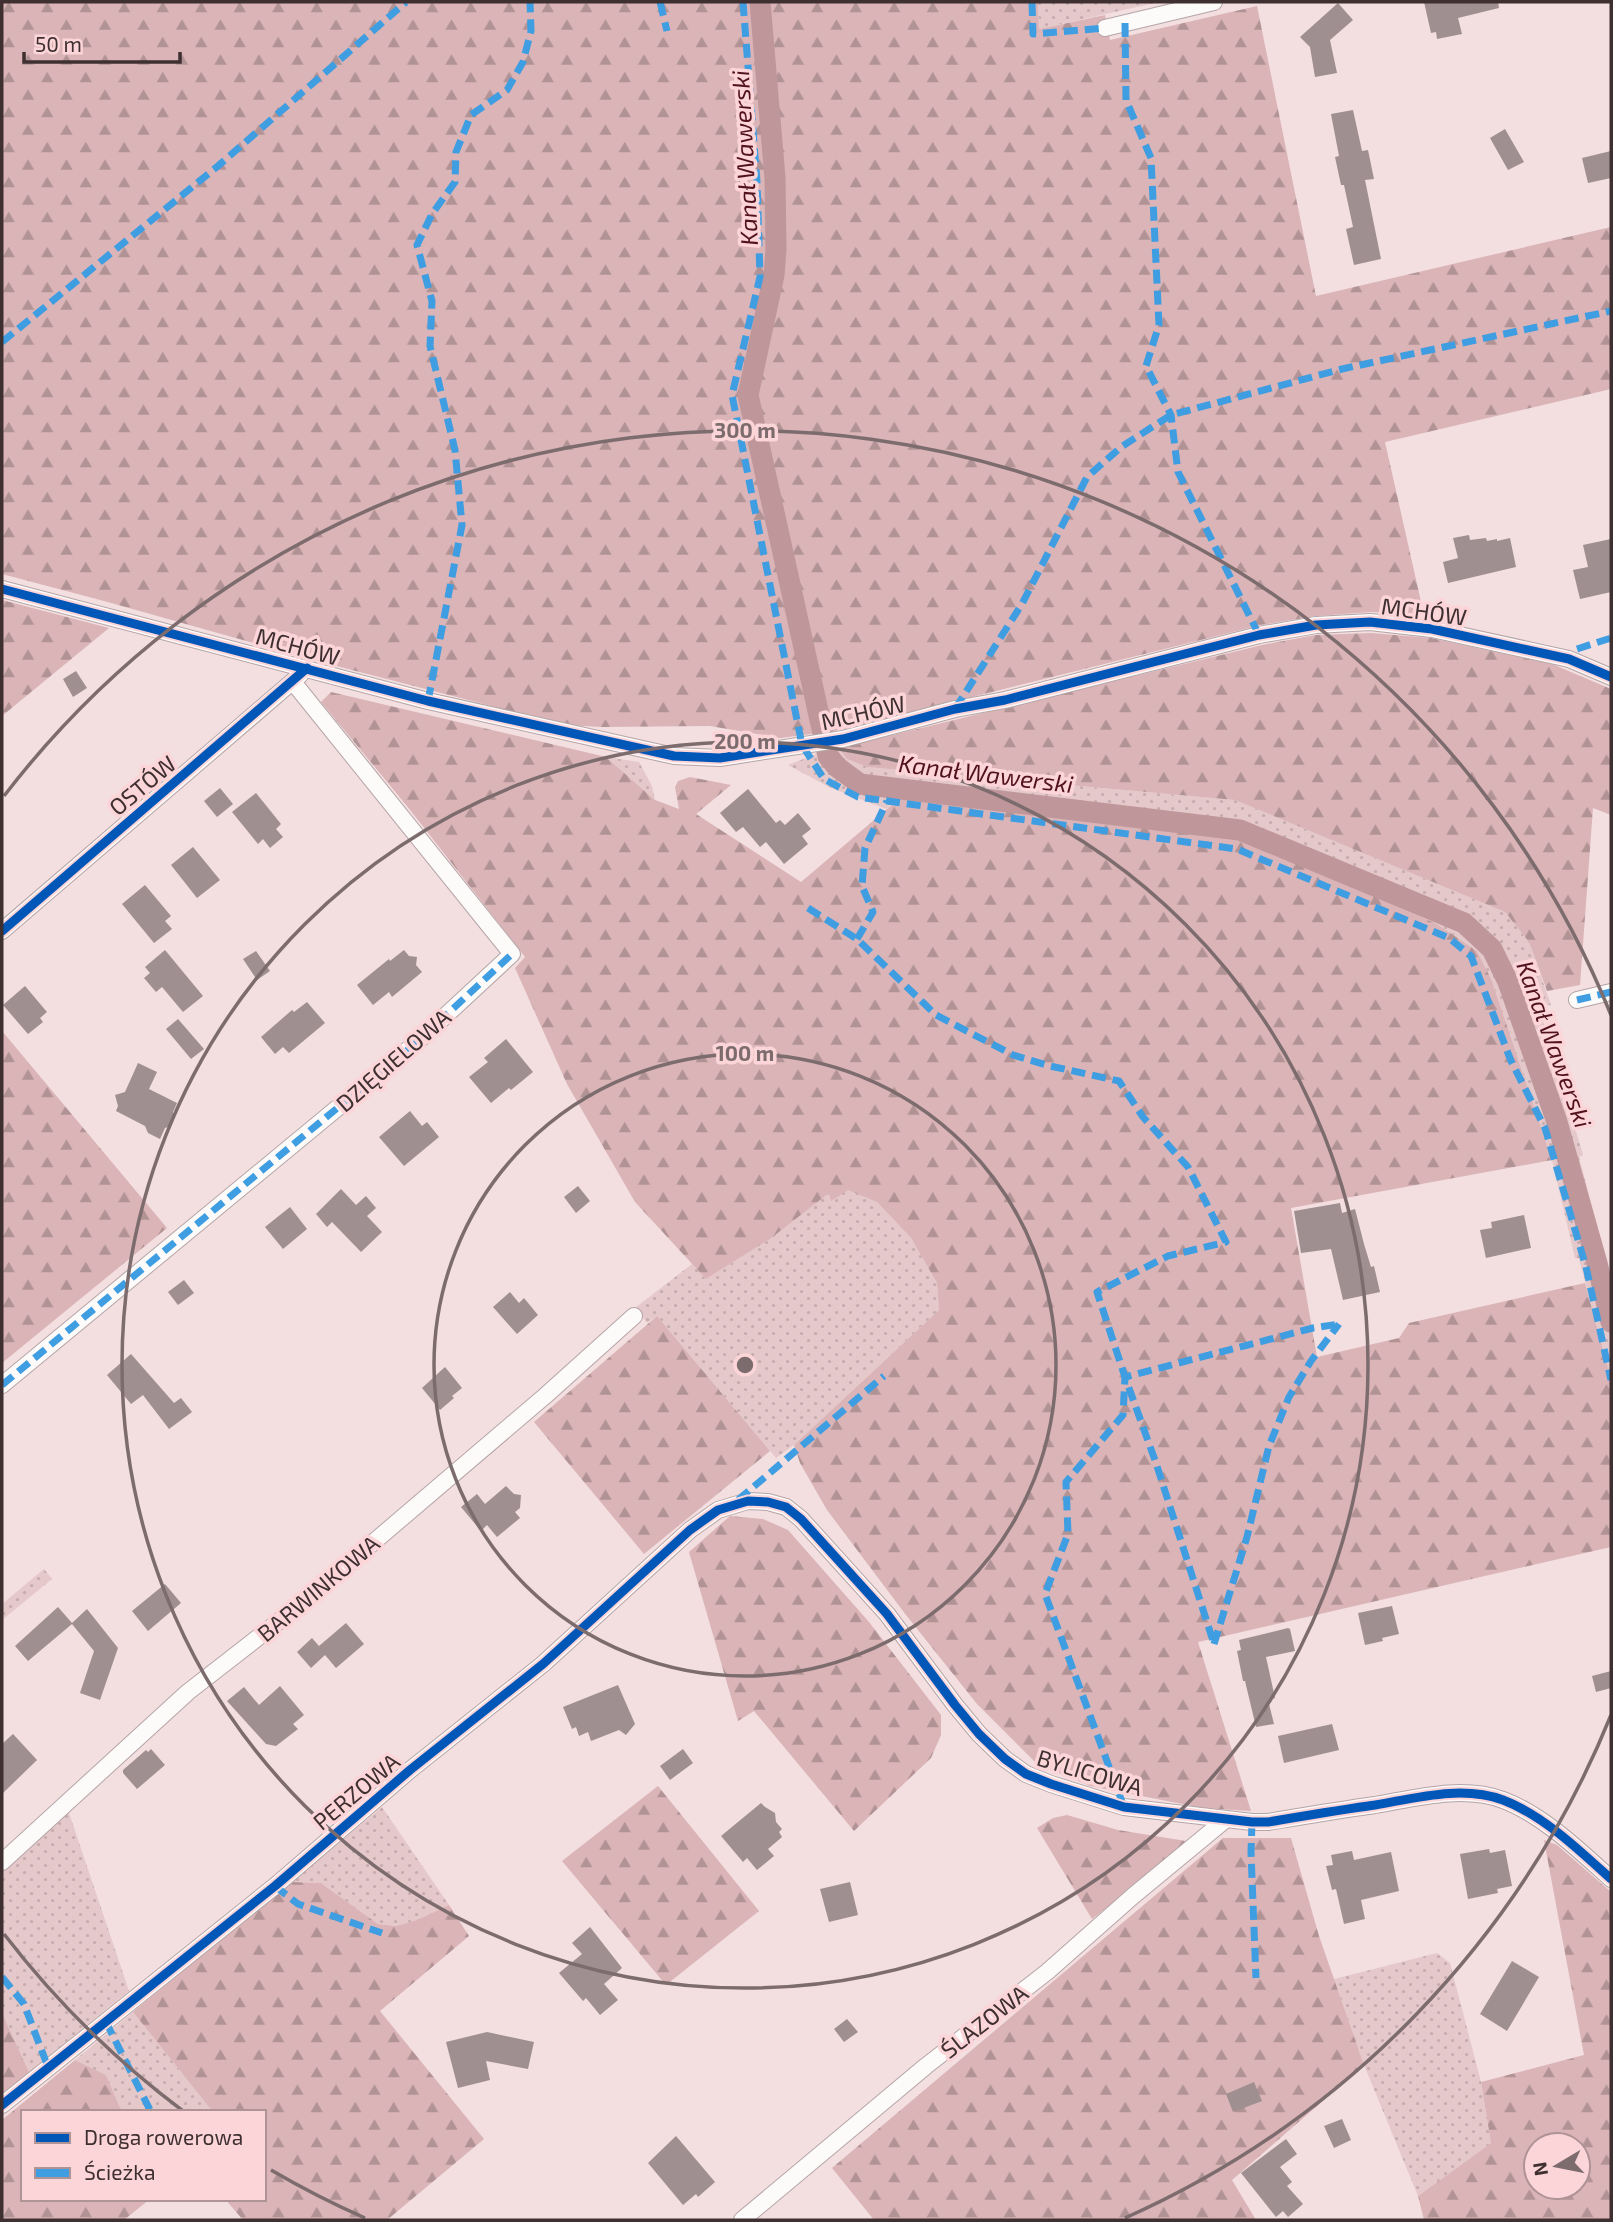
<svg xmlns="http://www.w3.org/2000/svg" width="1613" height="2222" font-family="'Exo 2',sans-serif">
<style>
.grass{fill:url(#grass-dots)}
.forest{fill:url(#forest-firs);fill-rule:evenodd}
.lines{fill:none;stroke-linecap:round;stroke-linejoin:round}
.canal{stroke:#bf9699;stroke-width:21}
.building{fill:#9f8f90}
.street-casing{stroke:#b5a5a7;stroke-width:18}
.street{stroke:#fdfafa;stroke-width:16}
.quiet{stroke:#3f9de1;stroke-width:7;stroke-dasharray:14 7;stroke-linecap:butt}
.cycleway-casing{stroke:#fcd5d8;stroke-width:13}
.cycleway{stroke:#0057b8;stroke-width:9}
.ring{fill:none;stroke:#7d6c6e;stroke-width:3.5}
.labels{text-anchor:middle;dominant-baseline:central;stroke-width:7;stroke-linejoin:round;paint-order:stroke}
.street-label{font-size:23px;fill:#3e2f30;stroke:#fcd5d8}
.water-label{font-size:24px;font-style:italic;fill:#51121e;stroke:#fcd5d8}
.centre{fill:#7d6c6e;stroke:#fcd5d8;stroke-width:3.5}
.ring-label{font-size:21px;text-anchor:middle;font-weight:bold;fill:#7d6c6e;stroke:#fcd5d8;stroke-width:7;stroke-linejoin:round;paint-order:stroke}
</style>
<defs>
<pattern id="grass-dots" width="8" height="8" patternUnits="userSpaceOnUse" patternTransform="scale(1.75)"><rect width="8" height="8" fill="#e5c8ca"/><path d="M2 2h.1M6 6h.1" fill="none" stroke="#c6acae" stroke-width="1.8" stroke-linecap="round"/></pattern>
<pattern id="forest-firs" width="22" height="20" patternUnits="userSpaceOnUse" patternTransform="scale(1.75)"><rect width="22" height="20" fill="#dab4b7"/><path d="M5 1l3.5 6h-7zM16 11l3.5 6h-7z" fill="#b29395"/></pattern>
</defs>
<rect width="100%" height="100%" fill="#f3dee0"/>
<g class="grass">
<polygon points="1038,2 1159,2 1039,29"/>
<polygon points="839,748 847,759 867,767 1235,800 1505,912 1529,942 1551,1005 1539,1007 1583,1155 1579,1157 1611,1278 1611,1378 1579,1259 1575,1258 1552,1160 1492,981 1477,951 1437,924 1267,847 1236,839 900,798 886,809 831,788 788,765 821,752"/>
<polygon points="606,757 639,762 652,786 655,800"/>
<polygon points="848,1189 877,1202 911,1238 937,1283 939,1310 794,1445 776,1458 657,1316 647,1323 635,1308 692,1264 706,1279 770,1239 829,1192 831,1200"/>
<polygon points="44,1569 52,1579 2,1620 2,1604"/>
<polygon points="67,1807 129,1991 29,2072 2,2013 2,1870"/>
<polygon points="382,1807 449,1905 417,1920 396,1926 378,1924 321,1883 291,1882"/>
<polygon points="1437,1953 1450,1963 1481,2082 1491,2143 1418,2196 1364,2065 1334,1979"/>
<polygon points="133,2012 213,2112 122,2112 106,2075 75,2060"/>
</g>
<g class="forest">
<polygon points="2,2 1038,2 1039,29 1105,15 1110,40 1257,6 1316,296 1611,227 1611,389 1385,442 1424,615 1371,612 1316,616 1261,625 840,730 781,738 710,726 602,727 565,725 317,661 104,601 2,574"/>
<polygon points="2,600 109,628 2,716"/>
<polygon points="1371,633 1431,638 1552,664 1611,689 1611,815 1593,808 1580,985 1547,991 1529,942 1505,912 1235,800 867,767 847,759 839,748 1262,645 1315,635"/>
<polygon points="331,692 606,757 655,800 679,809 675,787 678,781 690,777 731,785 696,814 801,882 900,798 1236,839 1267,847 1437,924 1477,951 1492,981 1552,1160 1291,1208 1317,1357 1399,1338 1409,1323 1585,1283 1611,1378 1611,1547 1198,1642 1251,1811 1203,1808 1090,1786 1037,1764 977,1704 906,1615 827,1510 800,1463 794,1445 939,1310 937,1283 911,1238 877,1202 848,1190 831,1201 829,1193 770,1239 706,1279 635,1202 567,1084 515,968 525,957 407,806 321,702"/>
<polygon points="2,1031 167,1228 2,1363"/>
<polygon points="657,1316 770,1451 644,1554 534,1422"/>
<polygon points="730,1516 763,1519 788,1530 869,1622 941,1715 941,1735 931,1758 854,1831 754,1711 738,1721 689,1552"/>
<polygon points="658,1786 759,1911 666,1985 562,1861"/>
<polygon points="1067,1815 1118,1830 1192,1842 1092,1919 1037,1828 1053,1818"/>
<polygon points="1223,1838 1291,1838 1319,1936 1364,2065 1232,2180 1256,2220 874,2220 832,2168"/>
<path d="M1544 1840 1557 1845 1611 1892V2220H1424L1418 2196 1491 2143 1481 2082 1584 2055ZM1536 2145H1578V2187H1536Z"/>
<polygon points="291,1882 321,1883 378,1924 396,1926 417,1920 449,1905 469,1936 380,2011 484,2139 387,2220 243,2220 225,2199 264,2199 264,2112 213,2112 133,2012"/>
<polygon points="2,2013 29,2072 2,2094"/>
<polygon points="75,2060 106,2075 122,2112 23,2112 23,2199 150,2199 124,2220 2,2220 2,2120"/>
</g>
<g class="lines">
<polyline class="canal" points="760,2 775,178 776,250 774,275 748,395 828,756 837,767 860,784 1240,830 1464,923 1492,949 1508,982 1557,1122 1597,1263 1611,1322"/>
</g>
<g class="building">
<polygon points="1424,2 1498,2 1499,8 1458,18 1462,34 1437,39 1436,32 1431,33"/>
<polygon points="1338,3 1353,20 1330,40 1337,73 1315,77 1310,47 1300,37"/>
<polygon points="1353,110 1362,151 1368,150 1374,179 1365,180 1381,259 1354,265 1346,229 1353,227 1344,185 1341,185 1335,157 1339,156 1331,114"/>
<polygon points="1505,129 1524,162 1508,170 1490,138"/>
<polygon points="1611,151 1611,178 1588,183 1582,158"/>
<polygon points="1469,535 1470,540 1486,538 1487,541 1497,539 1497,541 1510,538 1516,567 1448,583 1443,562 1458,558 1453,538"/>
<polygon points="1611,539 1611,592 1580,599 1573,570 1588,567 1583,545"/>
<polygon points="76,671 87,688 73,697 63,679"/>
<polygon points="220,788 233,804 217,817 204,801"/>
<polygon points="748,789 776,823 780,820 785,825 798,813 811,829 802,836 808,844 784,864 766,842 760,847 743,827 736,832 720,813"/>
<polygon points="256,793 281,824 276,829 283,837 270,848 263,839 258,844 232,812"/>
<polygon points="193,847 220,880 197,898 171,865"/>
<polygon points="145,885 171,916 165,921 172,929 154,943 122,904"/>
<polygon points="165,950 203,996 183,1012 162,987 156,992 144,978 150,973 145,967"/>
<polygon points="404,950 409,956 417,957 416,965 422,972 392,997 389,992 373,1005 357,985 389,959 390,961"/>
<polygon points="256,951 270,971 257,980 243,959"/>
<polygon points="25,986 47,1012 40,1018 43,1022 28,1034 3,1005"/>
<polygon points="307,1002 325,1023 289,1053 283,1047 275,1054 261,1037 292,1010 294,1012"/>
<polygon points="178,1019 204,1049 191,1059 166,1029"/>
<polygon points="506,1039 533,1072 511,1090 509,1088 491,1103 469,1077 488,1062 484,1058"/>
<polygon points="138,1063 157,1072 149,1089 177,1103 173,1112 175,1117 171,1126 165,1128 160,1139 148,1133 145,1126 116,1111 118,1106 115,1095 125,1092"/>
<polygon points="410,1111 422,1126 427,1122 439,1137 404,1166 379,1137"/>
<polygon points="578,1186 590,1201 576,1213 564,1197"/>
<polygon points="341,1189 356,1205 366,1196 376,1208 367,1216 382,1232 361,1252 332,1222 327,1227 316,1214"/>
<polygon points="1340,1203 1342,1213 1355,1209 1364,1244 1371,1267 1374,1266 1380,1292 1343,1300 1331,1249 1301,1253 1294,1211"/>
<polygon points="290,1207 307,1229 283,1249 265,1227"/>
<polygon points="1524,1215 1531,1248 1486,1258 1480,1230 1492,1228 1491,1222"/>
<polygon points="184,1280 194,1293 178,1305 168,1292"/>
<polygon points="510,1292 519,1303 524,1298 538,1315 517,1334 493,1307"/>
<polygon points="131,1354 174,1403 181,1398 192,1412 169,1429 143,1395 131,1404 107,1375"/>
<polygon points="445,1367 462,1388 452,1396 454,1398 440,1410 422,1388"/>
<polygon points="506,1486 514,1494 521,1495 520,1508 515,1512 520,1518 497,1537 487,1525 481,1531 461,1507 477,1494 485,1504"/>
<polygon points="165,1584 181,1603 148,1631 132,1611"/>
<polygon points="1392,1606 1399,1634 1382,1638 1383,1641 1365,1645 1358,1613"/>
<polygon points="58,1607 72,1623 87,1609 118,1648 100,1700 80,1693 94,1651 72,1624 28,1661 15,1646"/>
<polygon points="346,1623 364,1644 336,1668 325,1655 311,1668 297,1652 312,1638 319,1646"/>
<polygon points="1288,1628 1290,1629 1295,1651 1266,1657 1275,1698 1268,1700 1274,1724 1256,1727 1245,1681 1243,1681 1237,1651 1241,1650 1239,1640"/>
<polygon points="1611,1671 1611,1688 1596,1692 1592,1676"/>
<polygon points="618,1685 635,1724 626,1735 619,1730 591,1741 588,1732 579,1736 576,1727 572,1729 563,1707"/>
<polygon points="280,1686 304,1715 293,1724 298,1729 276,1746 266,1744 227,1701 244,1687 259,1705"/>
<polygon points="1332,1724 1339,1750 1284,1763 1278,1736"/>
<polygon points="13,1734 37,1760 2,1794 2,1744"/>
<polygon points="151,1749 165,1765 137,1789 123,1773 123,1770 146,1750 148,1752"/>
<polygon points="683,1749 693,1763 670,1780 660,1766"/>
<polygon points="761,1803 765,1807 775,1813 776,1822 782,1829 779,1832 782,1837 768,1849 774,1856 757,1870 747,1858 743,1862 721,1836"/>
<polygon points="1489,1849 1490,1853 1505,1850 1512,1886 1497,1889 1498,1893 1468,1899 1460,1854"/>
<polygon points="1352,1851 1354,1860 1391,1852 1399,1891 1361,1900 1365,1919 1344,1924 1336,1889 1332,1890 1326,1866 1333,1865 1331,1855"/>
<polygon points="850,1882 858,1915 829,1922 820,1889"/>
<polygon points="590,1927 622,1968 604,1984 618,2000 600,2015 586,1998 583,2001 559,1973 582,1954 572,1943"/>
<polygon points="1512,1961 1539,1977 1507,2031 1480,2014"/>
<polygon points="847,2019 858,2032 844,2042 834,2029"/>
<polygon points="487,2032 534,2042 528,2069 486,2061 490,2080 458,2088 446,2042"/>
<polygon points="1254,2082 1262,2101 1233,2112 1226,2094"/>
<polygon points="1342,2119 1351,2140 1334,2148 1324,2126"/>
<polygon points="676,2136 715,2182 698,2197 696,2194 683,2205 648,2163"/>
<polygon points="1286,2139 1297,2154 1280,2167 1292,2182 1287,2186 1303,2204 1288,2217 1283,2211 1276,2217 1241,2173"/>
</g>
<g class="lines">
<g class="street-casing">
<g id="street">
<polyline points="1105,28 1214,2"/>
<polyline points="2,589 428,701 674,756 720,758 843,739 955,709 1005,700 1259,635 1316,625 1370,622 1432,629 1569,659 1611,677"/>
<polyline points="2,931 300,675"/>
<polyline points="1577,1000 1611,992"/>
<polyline points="2,1385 416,1043 512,954 293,682"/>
<polyline points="2,1862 188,1692 301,1604 545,1396 634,1316"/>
<path d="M2 2105 275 1886 410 1770 543 1664 690 1530 718 1510 748 1501 768 1502 786 1507 801 1519 887 1614 955 1705 979 1734 1005 1759 1026 1774 1051 1784 1124 1807 1252 1822H1268C1304 1816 1339 1810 1375 1805 1416 1798 1462 1785 1503 1800 1543 1815 1580 1851 1611 1879"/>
<polyline points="742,2220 926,2066 1047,1972 1133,1896 1225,1820"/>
</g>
</g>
<use href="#street" class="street"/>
<g class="quiet">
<polyline points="660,2 667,31"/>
<polyline points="743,2 757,182 760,277 732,395 802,745 824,779 858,797 1237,849 1449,938 1471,956 1511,1061 1545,1128 1586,1267 1611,1380"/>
<polyline points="1032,2 1033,34 1105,28"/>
<polyline points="1125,23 1126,100 1151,158 1159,325 1146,366 1171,415 1178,472 1259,635"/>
<polyline points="2,342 218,166 406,2"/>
<polyline points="1577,649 1611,638"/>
<polyline points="428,701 462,525 455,450 430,346 432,301 417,245 432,214 455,182 456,152 471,115 507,90 523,62 531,31 530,2"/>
<polyline points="955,709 1022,604 1087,477 1121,447 1171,415 1342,369 1611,311"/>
<polyline points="808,908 857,939 936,1015 1013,1055 1050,1066 1119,1081 1143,1117 1188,1167 1226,1242 1168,1256 1097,1292 1125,1377 1156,1463 1214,1644"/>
<polyline points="857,939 873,912 862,886 865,848 887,801"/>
<polyline points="1577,1000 1611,992"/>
<polyline points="2,1385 416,1043 512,954"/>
<polyline points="738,1500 884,1376"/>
<polyline points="1214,1644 1247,1537 1269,1446 1289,1397 1311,1361 1339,1324"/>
<polyline points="1124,1807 1045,1594 1068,1534 1066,1482 1123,1415 1125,1377 1313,1328 1339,1324"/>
<polyline points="1252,1822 1251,1853 1256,1978"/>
<polyline points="275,1886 298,1904 382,1933"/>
<polyline points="2,1977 24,2004 48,2067"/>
<polyline points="106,2022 151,2112"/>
</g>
<g class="cycleway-casing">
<g id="cycleway">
<polyline points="2,589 428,701 674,756 720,758 843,739 955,709 1005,700 1259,635 1316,625 1370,622 1432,629 1569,659 1611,677"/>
<polyline points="2,931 307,668"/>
<path d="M2 2105 275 1886 410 1770 543 1664 690 1530 718 1510 748 1501 768 1502 786 1507 801 1519 887 1614 955 1705 979 1734 1005 1759 1026 1774 1051 1784 1124 1807 1252 1822H1268C1304 1816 1339 1810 1375 1805 1416 1798 1462 1785 1503 1800 1543 1815 1580 1851 1611 1879"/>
</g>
</g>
<use href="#cycleway" class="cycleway"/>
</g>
<g class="ring">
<circle cx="745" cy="1365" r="311"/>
<circle cx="745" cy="1365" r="623"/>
<path d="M1611 1715A934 934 0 0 1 1125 2218M365 2218A934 934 0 0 1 271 2170M183 2111A934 934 0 0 1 4 1934M4 796A934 934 0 0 1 1611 1015"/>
</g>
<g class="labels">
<g class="street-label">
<text transform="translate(1424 611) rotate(8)">MCHÓW</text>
<text transform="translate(298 646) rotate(15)">MCHÓW</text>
<text transform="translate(863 712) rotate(-13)">MCHÓW</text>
<text transform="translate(142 785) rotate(-40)">OSTÓW</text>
<text transform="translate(393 1060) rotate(-41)">DZIĘGIELOWA</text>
<text transform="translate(318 1588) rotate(-40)">BARWINKOWA</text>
<text transform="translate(1090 1772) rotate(17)">BYLICOWA</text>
<text transform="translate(356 1791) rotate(-40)">PERZOWA</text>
<text transform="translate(984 2021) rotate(-38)">ŚLAZOWA</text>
</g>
<g class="water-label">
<text transform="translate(744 158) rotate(-93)">Kanał Wawerski</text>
<text transform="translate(986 773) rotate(7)">Kanał Wawerski</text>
<text transform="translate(1555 1044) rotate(70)">Kanał Wawerski</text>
</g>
</g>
<circle cx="745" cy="1365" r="10" class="centre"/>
<g class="ring-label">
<text x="745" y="438">300 m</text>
<text x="745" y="749">200 m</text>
<text x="745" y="1061">100 m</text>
</g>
<rect width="1613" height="2222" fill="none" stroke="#3e2f30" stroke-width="7"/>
<rect x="21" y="2110" width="245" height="91" fill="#fcd5d8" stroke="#b09395" stroke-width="2"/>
<rect x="35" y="2133" width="35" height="10" fill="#0057b8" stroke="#b09395" stroke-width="2"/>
<text x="84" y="2145" font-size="21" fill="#3e2f30">Droga rowerowa</text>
<rect x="35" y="2168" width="35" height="10" fill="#3f9de1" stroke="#b09395" stroke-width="2"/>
<text x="84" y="2180" font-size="21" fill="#3e2f30">Ścieżka</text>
<g transform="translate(1557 2166) rotate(260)"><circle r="33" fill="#fcd5d8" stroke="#b09395" stroke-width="2"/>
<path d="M0-5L12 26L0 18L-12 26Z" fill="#7d6c6e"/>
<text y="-10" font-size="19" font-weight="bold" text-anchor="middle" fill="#3e2f30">N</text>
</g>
<path d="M24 52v10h156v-10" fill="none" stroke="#3e2f30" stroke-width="3.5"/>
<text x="35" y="52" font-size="21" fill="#3e2f30" stroke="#fcd5d8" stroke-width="5" paint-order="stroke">50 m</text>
</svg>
